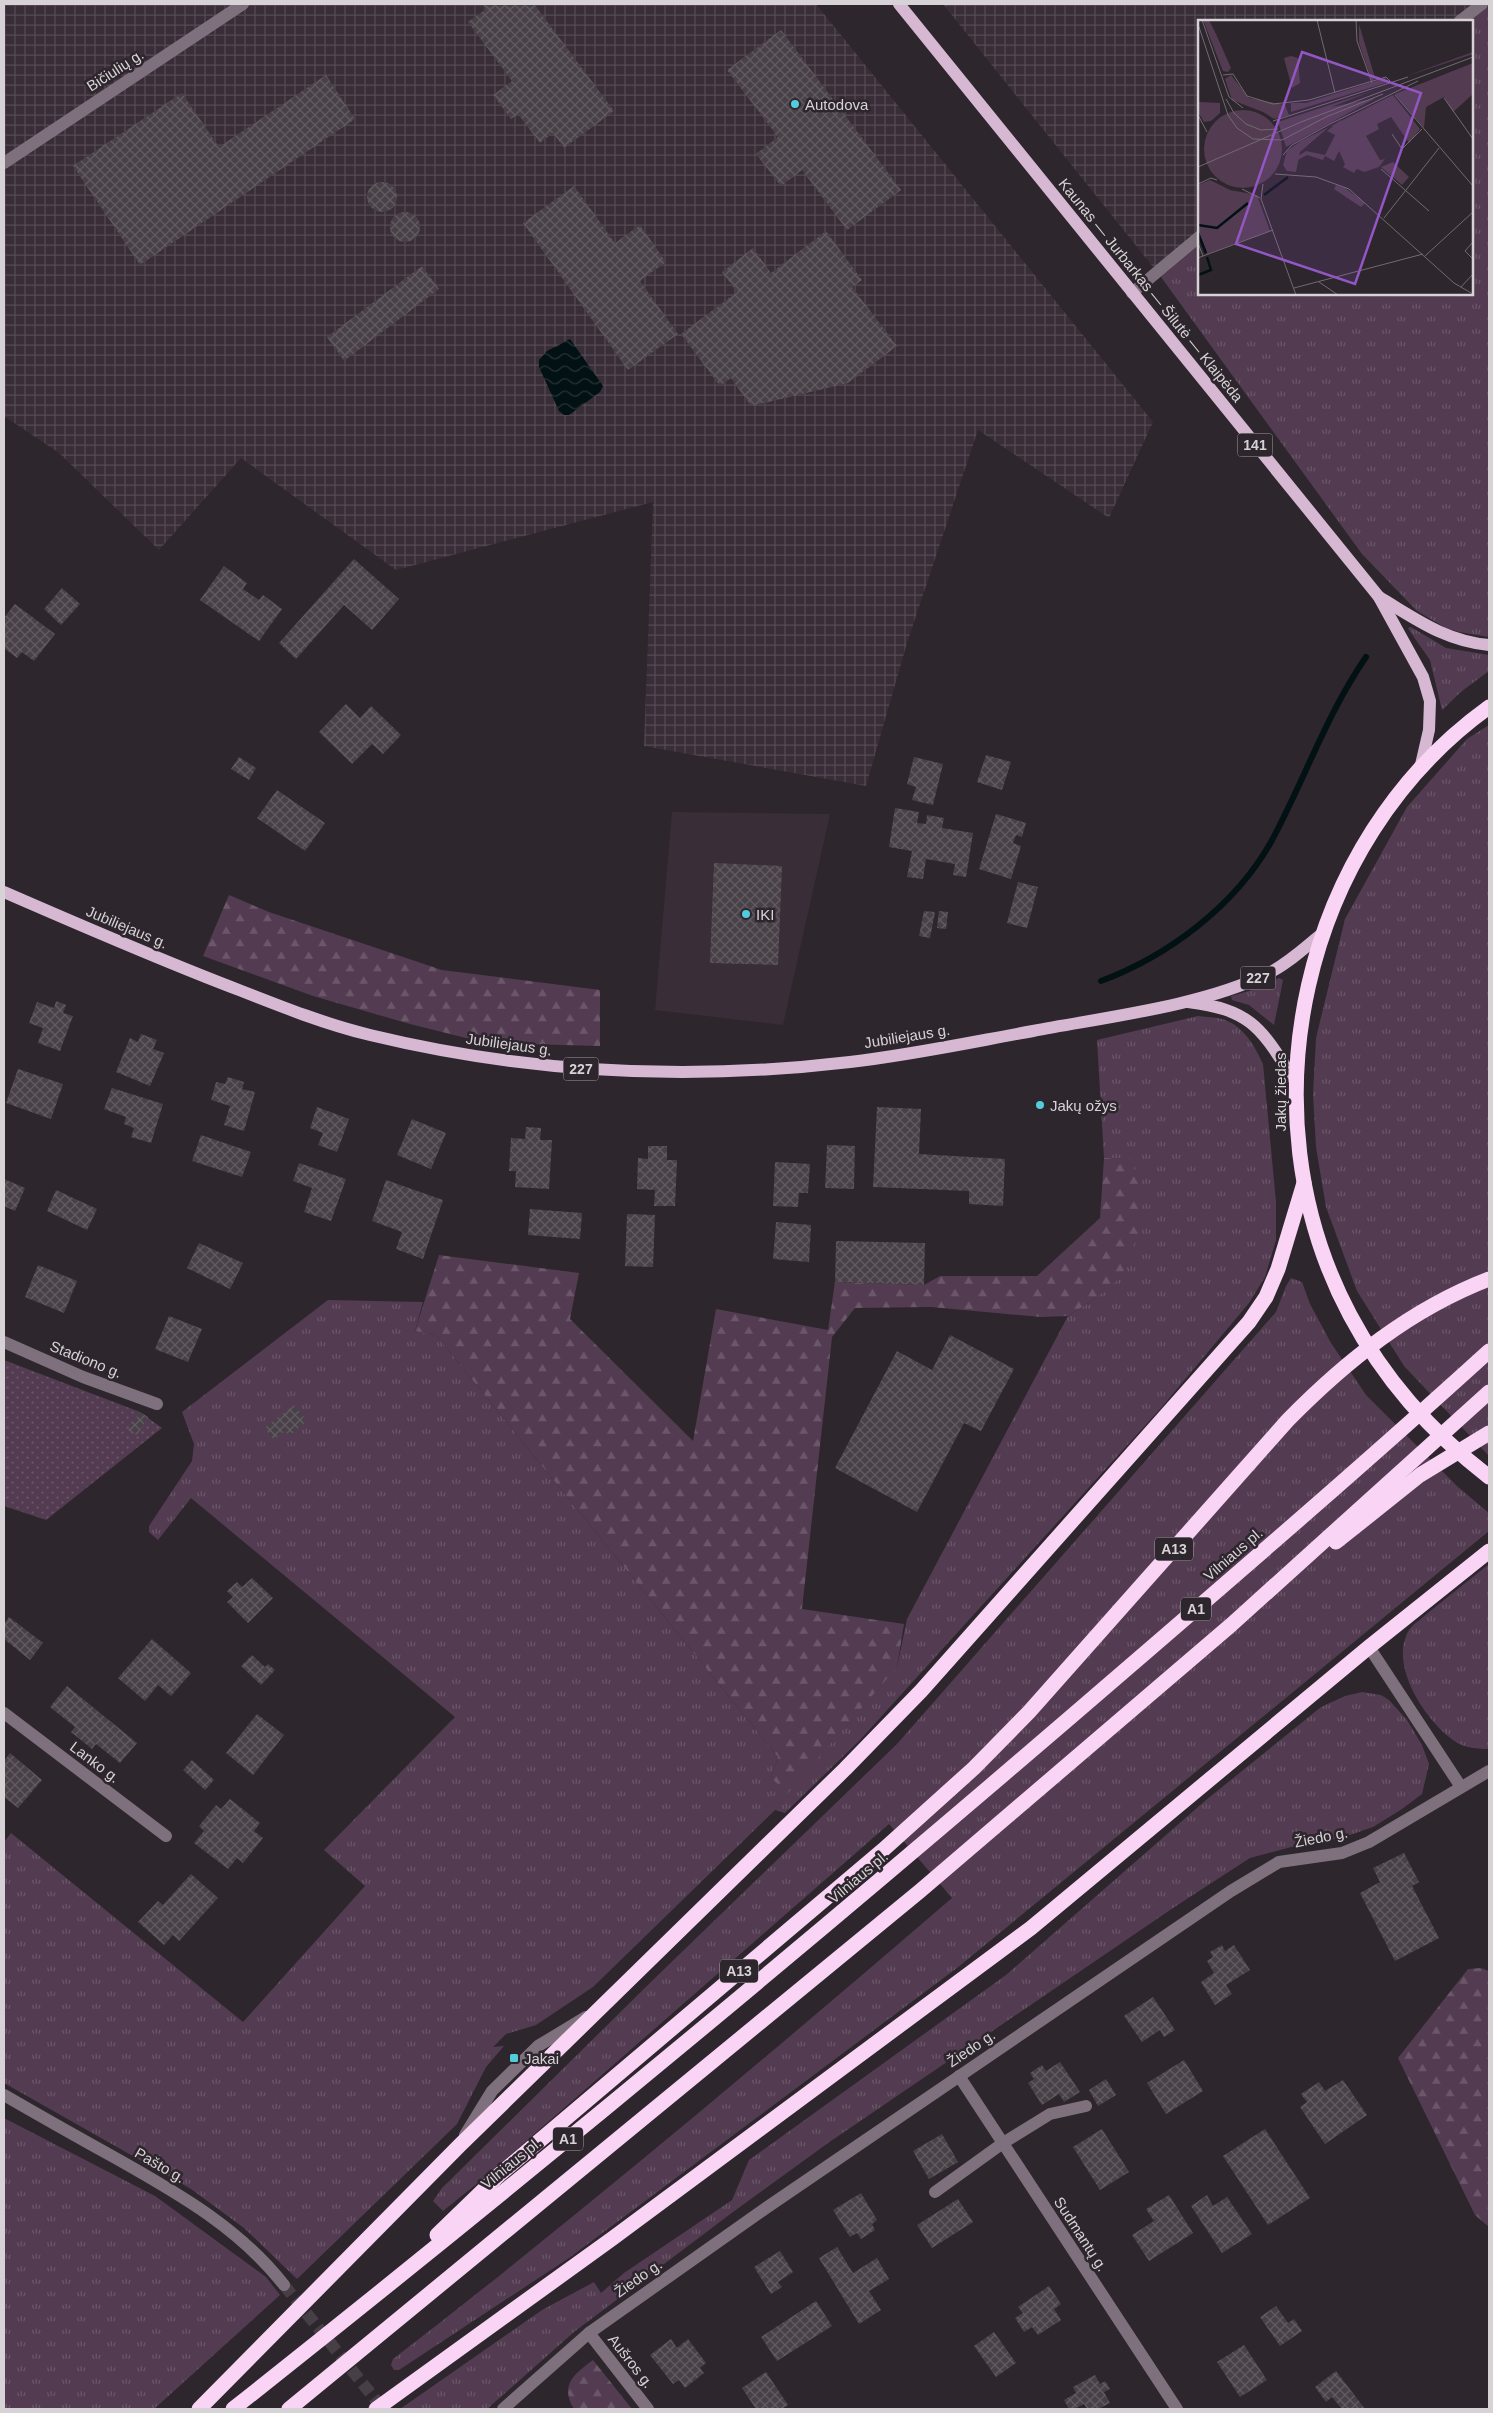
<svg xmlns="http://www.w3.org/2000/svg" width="1493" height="2413" font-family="Arial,sans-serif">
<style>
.built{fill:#392d38}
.industrial{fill:url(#industrial-grid)}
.grass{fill:url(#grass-tufts)}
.forest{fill:url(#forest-firs)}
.park{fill:url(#park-dots)}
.water{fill:url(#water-waves)}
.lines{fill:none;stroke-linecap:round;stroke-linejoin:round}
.stream{stroke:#021114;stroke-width:6}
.building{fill:url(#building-cross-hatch)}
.minor-tunnel{stroke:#464046;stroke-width:12;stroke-dasharray:12 6;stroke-linecap:butt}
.minor{stroke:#7f707d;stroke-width:12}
.major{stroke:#d7b8d3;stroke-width:12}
.highway{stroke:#fad4f5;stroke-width:15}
.poi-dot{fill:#54cadd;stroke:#2d262d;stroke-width:2}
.labels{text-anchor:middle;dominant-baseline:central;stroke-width:5;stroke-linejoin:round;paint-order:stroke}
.shield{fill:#2d262d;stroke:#a49ea3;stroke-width:1}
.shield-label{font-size:14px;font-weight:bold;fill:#d7d2d6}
.street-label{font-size:15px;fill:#d7d2d6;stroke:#2d262d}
.poi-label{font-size:15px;fill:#d7d2d6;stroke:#2d262d;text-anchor:start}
.inset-river{fill:none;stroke:#021114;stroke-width:2.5}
.inset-road{fill:none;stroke:#716b71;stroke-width:1}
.view{fill:#9256c5;fill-opacity:0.15;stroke:#9256c5;stroke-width:2.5}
.inset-edge{fill:none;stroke:#d7d2d6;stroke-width:2.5}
</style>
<defs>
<pattern id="industrial-grid" width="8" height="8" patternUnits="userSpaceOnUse" patternTransform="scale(1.25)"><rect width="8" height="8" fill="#392d38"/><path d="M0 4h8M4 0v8" fill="none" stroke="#554b54"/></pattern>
<pattern id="grass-tufts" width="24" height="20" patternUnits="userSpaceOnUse" patternTransform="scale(1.25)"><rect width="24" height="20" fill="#533c51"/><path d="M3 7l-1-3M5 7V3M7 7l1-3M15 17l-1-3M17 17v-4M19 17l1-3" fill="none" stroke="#6b5769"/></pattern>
<pattern id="forest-firs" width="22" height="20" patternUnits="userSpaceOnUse" patternTransform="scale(1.25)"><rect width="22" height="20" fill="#533c51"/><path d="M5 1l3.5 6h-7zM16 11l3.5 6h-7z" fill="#6b5769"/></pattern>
<pattern id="park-dots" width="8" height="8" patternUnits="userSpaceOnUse" patternTransform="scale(1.25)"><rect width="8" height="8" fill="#533c51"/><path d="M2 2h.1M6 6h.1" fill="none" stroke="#6b5769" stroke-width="1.8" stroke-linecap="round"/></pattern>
<pattern id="water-waves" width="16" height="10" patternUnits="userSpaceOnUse" patternTransform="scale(1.25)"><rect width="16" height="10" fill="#021114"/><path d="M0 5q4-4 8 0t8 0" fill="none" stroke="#263335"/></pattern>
<pattern id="building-cross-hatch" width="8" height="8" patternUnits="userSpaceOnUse" patternTransform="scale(1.25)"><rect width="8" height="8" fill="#494148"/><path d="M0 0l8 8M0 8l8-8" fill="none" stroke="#625c62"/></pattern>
</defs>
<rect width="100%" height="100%" fill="#2d262d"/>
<polygon class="built" points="672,812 830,814 783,1025 655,1010"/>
<g class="industrial">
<polygon points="4,4 816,4 1153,422 1109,518 978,430 907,643 866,786 644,746 653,502 396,570 241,458 159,550 59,453 4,416"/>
<polygon points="943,4 1489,4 1489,6 1471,21 1199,21 1199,245 1161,277"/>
</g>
<g class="grass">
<polygon points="1489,6 1489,637 1459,632 1446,628 1417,611 1362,554 1161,277 1199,245 1199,294 1472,294 1471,21"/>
<polygon points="1411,627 1446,648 1489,655 1489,671 1462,691 1442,710 1430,660 1409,630 1408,628"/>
<polygon points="1489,725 1489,1456 1404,1366 1357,1291 1326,1207 1316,1147 1313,1094 1316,1038 1345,919 1407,807 1467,739"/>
<polygon points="1279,978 1283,980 1274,1025 1249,1005 1232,1000 1231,996 1256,989"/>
<path d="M1198 1016C1205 1017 1214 1017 1222 1019 1243 1025 1255 1046 1263 1064L1276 1202V1240L1265 1277 1249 1303 1161 1408 860 1740 785 1813 775 1810 593 1987 536 2025 506 2034 493 2047 504 2046 486 2067 457 2124 297 2279 244 2228 191 2189 4 2083V1842L11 1833 243 2022 365 1886 324 1850 455 1717 191 1498 158 1540 149 1532V1526L192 1461 194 1444 182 1412 328 1300 423 1302 415 1331 436 1335 778 1757 771 1778 897 1667 907 1619 1068 1316 1096 1298 1130 1158H1104L1097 1040Z"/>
<path d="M1291 1278 1302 1282 1310 1304 1331 1343 1366 1395 1458 1487 1489 1513V1531L957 1968 569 2258 399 2370H394L391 2365 393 2359C585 2211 769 2055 952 1898L889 1824 484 2178 443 2211 433 2201 442 2188 656 1977 897 1744 1276 1312 1286 1286Z"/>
<path d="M1489 1564V1749C1478 1749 1465 1748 1456 1742 1426 1722 1388 1665 1409 1630 1414 1623 1423 1618 1429 1612 1449 1596 1469 1580 1489 1564Z"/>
<polygon points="1362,1692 1381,1695 1389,1700 1407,1720 1422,1745 1429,1764 1422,1794 1402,1809 1373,1827 1347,1836 1312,1845 1291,1847 1250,1858 1176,1906 828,2143 733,2212 574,2332 487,2409 400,2409 542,2310 594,2282 601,2293 624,2273 732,2200 749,2160 1006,1975 1206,1800 1321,1707 1345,1696"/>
<polygon points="4,2118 155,2196 266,2277 280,2295 154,2409 4,2409"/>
</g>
<g class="forest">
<polygon points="229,895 269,912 442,970 600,990 600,1046 486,1043 410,1024 313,996 203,956"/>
<polygon points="1104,1158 1130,1158 1143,1190 1141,1227 1121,1277 1096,1298 1068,1316 1041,1317 931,1307 855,1308 832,1337 802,1609 904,1624 897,1667 788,1793 771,1778 778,1757 436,1335 415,1331 439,1255 579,1273 570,1319 693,1441 716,1309 828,1330 835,1282 924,1285 940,1276 1037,1276 1100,1218"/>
<polygon points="1481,1968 1489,1971 1489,2227 1475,2215 1398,2058 1468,1969"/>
<path d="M593 2360 632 2409H574C559 2384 575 2374 593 2360Z"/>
</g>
<polygon class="park" points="4,1360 140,1412 162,1428 46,1520 4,1506"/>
<polygon class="water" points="570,339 603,386 600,392 569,415 564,415 559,411 539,367 539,360 547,351"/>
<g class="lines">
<path class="stream" d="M1101 981C1168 956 1235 906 1271 842 1304 781 1326 715 1366 657"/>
</g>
<g class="building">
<polygon points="482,4 534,4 614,111 564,148 553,133 540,143 518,114 511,119 493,95 512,81 468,22 486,9"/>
<polygon points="781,30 901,190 847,230 802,170 781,186 756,154 778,137 727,70"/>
<polygon points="326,75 355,119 140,265 73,166 182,93 219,147"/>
<circle cx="382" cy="197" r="15"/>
<polygon points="574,186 615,243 640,225 666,262 640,281 678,334 628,370 523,223"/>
<circle cx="405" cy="227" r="15"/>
<polygon points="826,231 862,280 852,287 897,346 848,383 751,406 731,378 720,386 681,334 737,292 722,272 753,248 771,273"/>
<polygon points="422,266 439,289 344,361 327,337"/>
<polygon points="354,559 399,599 372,630 344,605 296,659 279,643"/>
<polygon points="224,566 247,583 243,589 259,600 263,595 282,609 259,641 200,600"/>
<polygon points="62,588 80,604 61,625 44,609"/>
<polygon points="15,604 55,634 34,661 22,652 17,658 4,648 4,618"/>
<polygon points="346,704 360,718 371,706 401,735 383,754 372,744 352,764 319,732"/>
<polygon points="986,755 1011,762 1002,790 977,782"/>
<polygon points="239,757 256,768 249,780 231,769"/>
<polygon points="914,757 943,764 933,805 912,800 916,787 907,784"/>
<polygon points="277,790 325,823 305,851 257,818"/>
<polygon points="895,808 919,812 917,823 926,824 927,815 944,818 942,828 973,833 966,877 953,875 955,864 926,859 923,879 907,877 912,851 889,847"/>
<polygon points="996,814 1026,823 1022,837 1016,835 1013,843 1021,846 1011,879 979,869"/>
<polygon points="714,863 782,866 778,965 710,963"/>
<polygon points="1018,882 1038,887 1027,928 1007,923"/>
<polygon points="924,911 935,912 930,938 919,936"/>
<polygon points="939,911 948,912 946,929 937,928"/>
<polygon points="56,1001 66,1005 63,1013 73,1016 60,1051 38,1043 43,1028 29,1023 37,1002 54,1008"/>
<polygon points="141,1034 157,1040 153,1049 164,1053 150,1086 116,1072 130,1038 138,1042"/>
<polygon points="18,1069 63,1084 51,1119 6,1103"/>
<polygon points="228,1077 244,1082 242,1089 255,1092 244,1131 224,1125 230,1106 211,1100 216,1082 225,1084"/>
<polygon points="112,1088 163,1104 151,1143 131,1137 134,1128 124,1124 126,1117 104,1109"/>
<polygon points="317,1107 349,1119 337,1152 318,1145 323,1133 310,1128"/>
<polygon points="877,1107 921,1109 919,1154 1005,1159 1003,1206 969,1204 969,1191 873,1187"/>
<polygon points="412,1119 446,1133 431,1169 397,1155"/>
<polygon points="526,1127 541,1128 540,1140 552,1140 549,1189 515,1187 516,1171 509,1171 511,1138 525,1139"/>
<polygon points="201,1135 251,1152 242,1177 192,1161"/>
<polygon points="827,1145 855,1146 854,1189 825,1188"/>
<polygon points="648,1146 667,1146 667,1160 677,1160 675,1206 654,1206 655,1190 637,1189 638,1158 648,1159"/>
<polygon points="775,1162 810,1164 808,1193 799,1193 798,1207 773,1206"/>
<polygon points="299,1163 346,1179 331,1221 304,1212 312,1188 293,1181"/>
<polygon points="4,1179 25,1188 15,1211 4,1206"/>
<polygon points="386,1180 443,1200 423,1259 396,1249 402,1232 372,1221"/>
<polygon points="56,1190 97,1209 87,1230 47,1211"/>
<polygon points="530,1209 582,1213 580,1239 528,1235"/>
<polygon points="627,1214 655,1215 653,1267 625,1266"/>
<polygon points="776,1222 811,1225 809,1262 773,1259"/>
<polygon points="836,1241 925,1243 924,1285 835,1282"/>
<polygon points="199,1243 243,1263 230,1289 187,1268"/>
<polygon points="38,1265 77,1281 64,1313 25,1297"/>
<polygon points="169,1316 202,1329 188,1362 155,1349"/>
<polygon points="950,1335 1014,1369 981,1431 964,1423 917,1512 835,1468 897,1351 932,1370"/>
<polygon points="294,1405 307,1421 289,1436 285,1431 274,1440 264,1428"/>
<polygon points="140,1412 148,1417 137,1435 128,1430"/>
<polygon points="252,1578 273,1598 248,1623 227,1602 233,1597 227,1591 237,1582 242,1587"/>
<polygon points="9,1617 43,1643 30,1660 4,1639 4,1624"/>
<polygon points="152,1639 191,1673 171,1696 158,1685 145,1701 118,1678"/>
<polygon points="252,1655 265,1667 268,1664 275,1670 261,1685 241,1666"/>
<polygon points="67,1686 137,1743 120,1763 96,1744 92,1749 71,1732 75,1727 50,1707"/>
<polygon points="257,1714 284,1735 253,1775 226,1753"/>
<polygon points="10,1753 42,1780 18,1808 4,1797 4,1761"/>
<polygon points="192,1760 214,1780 205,1790 183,1770"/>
<polygon points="230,1799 260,1823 254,1831 263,1838 243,1863 237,1858 228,1869 194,1843 204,1831 199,1826 216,1805 221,1809"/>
<polygon points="1404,1853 1419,1882 1412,1886 1439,1938 1395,1961 1360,1893 1380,1882 1373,1868"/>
<polygon points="191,1874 218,1898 179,1941 173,1935 164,1945 138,1922 158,1901 163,1905"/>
<polygon points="1222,1945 1225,1951 1234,1945 1250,1970 1226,1985 1232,1994 1215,2005 1201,1982 1214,1973 1207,1961 1213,1957 1210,1952"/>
<polygon points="1153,1997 1175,2030 1164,2037 1160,2030 1142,2042 1124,2016"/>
<polygon points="1184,2060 1203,2091 1166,2114 1147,2083"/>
<polygon points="1060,2062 1080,2092 1064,2102 1059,2094 1042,2105 1028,2083 1034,2079 1030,2073 1042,2065 1046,2071"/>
<polygon points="1106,2079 1116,2095 1098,2106 1089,2090"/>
<polygon points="1343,2080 1367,2115 1325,2144 1300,2107 1307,2102 1301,2094 1319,2082 1325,2091"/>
<polygon points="1102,2129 1129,2172 1100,2190 1073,2147"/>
<polygon points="1265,2129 1310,2198 1268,2225 1223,2156"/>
<polygon points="942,2134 958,2162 929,2179 913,2151"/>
<polygon points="861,2193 877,2220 872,2224 875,2230 861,2239 857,2233 850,2237 833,2210"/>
<polygon points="1169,2195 1193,2233 1149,2261 1132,2235 1154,2221 1146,2209"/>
<polygon points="1207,2195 1213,2206 1227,2197 1252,2234 1222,2253 1191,2206"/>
<polygon points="958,2199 973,2222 932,2248 917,2225"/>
<polygon points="837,2247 853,2273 877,2258 889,2279 869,2291 881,2310 859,2324 819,2258"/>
<polygon points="780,2251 793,2272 778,2282 782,2287 771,2294 754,2267"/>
<polygon points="1049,2286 1061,2304 1054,2309 1061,2320 1038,2335 1032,2327 1024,2332 1015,2318 1023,2313 1018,2307"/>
<polygon points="816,2301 832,2326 777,2361 761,2337"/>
<polygon points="1276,2306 1288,2323 1294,2319 1302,2331 1280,2346 1260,2317"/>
<polygon points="994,2332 1016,2363 996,2377 974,2346"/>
<polygon points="671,2339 677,2348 688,2339 706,2363 700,2368 704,2373 685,2388 679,2380 673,2384 650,2355"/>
<polygon points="1244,2345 1267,2380 1240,2397 1217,2362"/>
<polygon points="1336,2371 1365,2409 1342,2409 1332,2397 1326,2402 1315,2387"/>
<polygon points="766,2372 788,2405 782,2409 756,2409 742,2388"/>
<polygon points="1095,2375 1100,2384 1105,2381 1110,2389 1104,2392 1110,2403 1098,2409 1087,2409 1084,2404 1074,2409 1069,2409 1064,2400 1076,2393 1073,2387"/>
</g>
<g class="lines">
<polyline class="minor-tunnel" points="284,2285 383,2409"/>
<g class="minor">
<polyline points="1460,21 1482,4"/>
<polyline points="4,163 243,4"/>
<polyline points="1132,293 1199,237"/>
<polyline points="4,1342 83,1377 157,1404"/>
<polyline points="1369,1647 1461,1787"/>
<polyline points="4,1713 166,1836"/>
<polyline points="959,2076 1177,2409"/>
<path d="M4 2095C42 2117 81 2139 119 2160 181 2195 240 2229 284 2285"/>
<polyline points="465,2135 492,2091 538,2046 586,2017"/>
<polyline points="935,2192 1003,2143 1050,2114 1086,2106"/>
<polyline points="589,2333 648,2409"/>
<polyline points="503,2409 589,2333 766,2208 1231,1891 1279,1862 1342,1853 1369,1842 1489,1771"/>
</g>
<g class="major">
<polyline points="899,4 1379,597 1423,677 1430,701 1429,730 1420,769"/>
<path d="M1379 597C1416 619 1445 641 1489 645"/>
<path d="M4 892C82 926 160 960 239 990 282 1007 325 1024 370 1035 527 1073 689 1081 850 1062 911 1055 972 1042 1033 1031 1106 1017 1202 1006 1267 974 1288 964 1305 947 1323 933"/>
<path d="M1188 1002C1253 1010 1261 1029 1295 1081"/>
</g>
<g class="highway">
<path d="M1489 707C1301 842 1242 1112 1350 1315 1384 1379 1432 1433 1489 1477"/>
<polyline points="1336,1542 1420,1475 1489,1433"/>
<path d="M437 2235 499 2175 883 1850 974 1768 1029 1712 1288 1420C1346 1361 1411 1309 1489 1279"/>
<polyline points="199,2409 460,2145 845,1769 921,1691 1249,1322 1266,1297 1278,1269 1304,1183"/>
<path d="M233 2409C535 2170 831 1924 1123 1672 1246 1566 1369 1460 1489 1351"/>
<polyline points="289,2409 920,1891 1231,1625 1489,1392"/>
<polyline points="376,2409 613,2238 1031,1928 1369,1647 1489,1551"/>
</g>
</g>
<g class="poi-dot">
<circle cx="795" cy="104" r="5"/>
<circle cx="746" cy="914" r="5"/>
<circle cx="1040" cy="1105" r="5"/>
<rect x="509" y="2053" width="10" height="10" rx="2.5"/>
</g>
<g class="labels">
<g class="shield">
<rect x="1237.5" y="433.5" width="35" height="23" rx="4"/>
<rect x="1240.5" y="966.5" width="35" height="23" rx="4"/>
<rect x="563.5" y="1057.5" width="35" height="23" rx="4"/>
<rect x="1155" y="1537.5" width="38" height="23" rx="4"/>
<rect x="1181" y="1597.5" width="30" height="23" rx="4"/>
<rect x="720" y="1959.5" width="38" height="23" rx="4"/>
<rect x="553" y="2127.5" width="30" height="23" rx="4"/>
</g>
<g class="shield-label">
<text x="1255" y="445">141</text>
<text x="1258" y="978">227</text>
<text x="581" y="1069">227</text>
<text x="1174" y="1549">A13</text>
<text x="1196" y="1609">A1</text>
<text x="739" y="1971">A13</text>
<text x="568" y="2139">A1</text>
</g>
<g class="street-label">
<text transform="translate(115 70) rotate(-33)">Bičiulių g.</text>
<text transform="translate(1151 290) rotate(51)">Kaunas — Jurbarkas — Šilutė — Klaipėda</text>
<text transform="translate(127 927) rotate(23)">Jubiliejaus g.</text>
<text transform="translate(907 1036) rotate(-9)">Jubiliejaus g.</text>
<text transform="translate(509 1044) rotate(8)">Jubiliejaus g.</text>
<text transform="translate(1280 1092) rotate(-90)">Jakų žiedas</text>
<text transform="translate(86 1359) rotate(22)">Stadiono g.</text>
<text transform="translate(1233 1554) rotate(-41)">Vilniaus pl.</text>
<text transform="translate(95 1762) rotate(37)">Lanko g.</text>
<text transform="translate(1321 1837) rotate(-11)">Žiedo g.</text>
<text transform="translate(858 1877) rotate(-40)">Vilniaus pl.</text>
<text transform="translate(971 2048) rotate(-34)">Žiedo g.</text>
<text transform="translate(511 2163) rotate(-39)">Vilniaus pl.</text>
<text transform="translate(160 2165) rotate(30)">Pašto g.</text>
<text transform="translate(1081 2234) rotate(57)">Sudmantų g.</text>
<text transform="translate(638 2278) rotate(-35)">Žiedo g.</text>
<text transform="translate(631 2361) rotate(52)">Aušros g.</text>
</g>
<g class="poi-label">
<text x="805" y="104">Autodova</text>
<text x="756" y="914">IKI</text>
<text x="1050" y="1105">Jakų ožys</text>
<text x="524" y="2058">Jakai</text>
</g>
</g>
<g transform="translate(1198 20)">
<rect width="275" height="275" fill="#2d262d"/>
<path d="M5 0H11L18 14 33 48 30 52 25 51ZM275 32V34L209 56 222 51ZM275 43V74L255 92 246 77 228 87 226 108 197 74ZM33 55 51 78 87 85 91 95 76 99 65 92 34 80 27 59ZM187 58 191 62 93 92V83H108ZM177 70 133 87 178 78 88 127 80 102ZM195 75 222 109 211 123 193 97 179 104 181 109 168 116 182 140 187 139 181 147 166 152 159 149 143 104 131 107 102 132 98 152 89 151 85 145 89 131 103 121ZM0 82 22 83V93L13 101 6 102 0 92ZM6 129a39 39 0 1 1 78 0a39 39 0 1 1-78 0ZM12 160 32 170 59 175 72 211 9 234 0 210V165Z" fill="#533c51"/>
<path d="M161 4 177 58 174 61 161 23ZM93 36 100 38 102 63 94 68 86 38ZM143 100 160 147 156 153 145 147 147 144 141 131 136 141 127 136 125 140 109 135 98 141 100 136 108 131 127 135 137 115 129 111ZM138 165 147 168 167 183 163 187 136 169Z" fill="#533c51"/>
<path d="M195 142 211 157 204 165 183 147Z" fill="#533c51"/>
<path class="inset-river" d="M66 175 90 157M0 205 19 208 50 183M0 213 8 233M0 255 13 250 9 237"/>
<path class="inset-road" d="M4 0 31 77 45 88M119 0 137 73M158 0 159 21 174 63M0 4 30 95 39 108 55 119 84 120 128 97 185 74M25 55 35 54 49 76 75 84 111 80 188 57 192 61M197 75 275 166M246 78 275 119M28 79 36 93 48 104 63 110 80 109M0 95 9 112M75 101 210 57M194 114 204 129 224 109M85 135 94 125 130 105 220 61M0 147 103 102 275 37M183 149 231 191M77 154 118 157 151 169 256 263 275 274M0 164 13 158 19 160M65 164 63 179 98 275M44 169 62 178M186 198 241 128M275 222 267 231 275 239M0 223 5 236 0 238M5 236 75 210M227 236 275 192M121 262 140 275M263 267 275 254M96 268 225 234"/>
<path class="view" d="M104 32 223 73 157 264 38 224Z"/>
<rect width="275" height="275" class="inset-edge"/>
</g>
<rect width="1493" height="2413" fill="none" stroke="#d7d2d6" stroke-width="10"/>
</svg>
